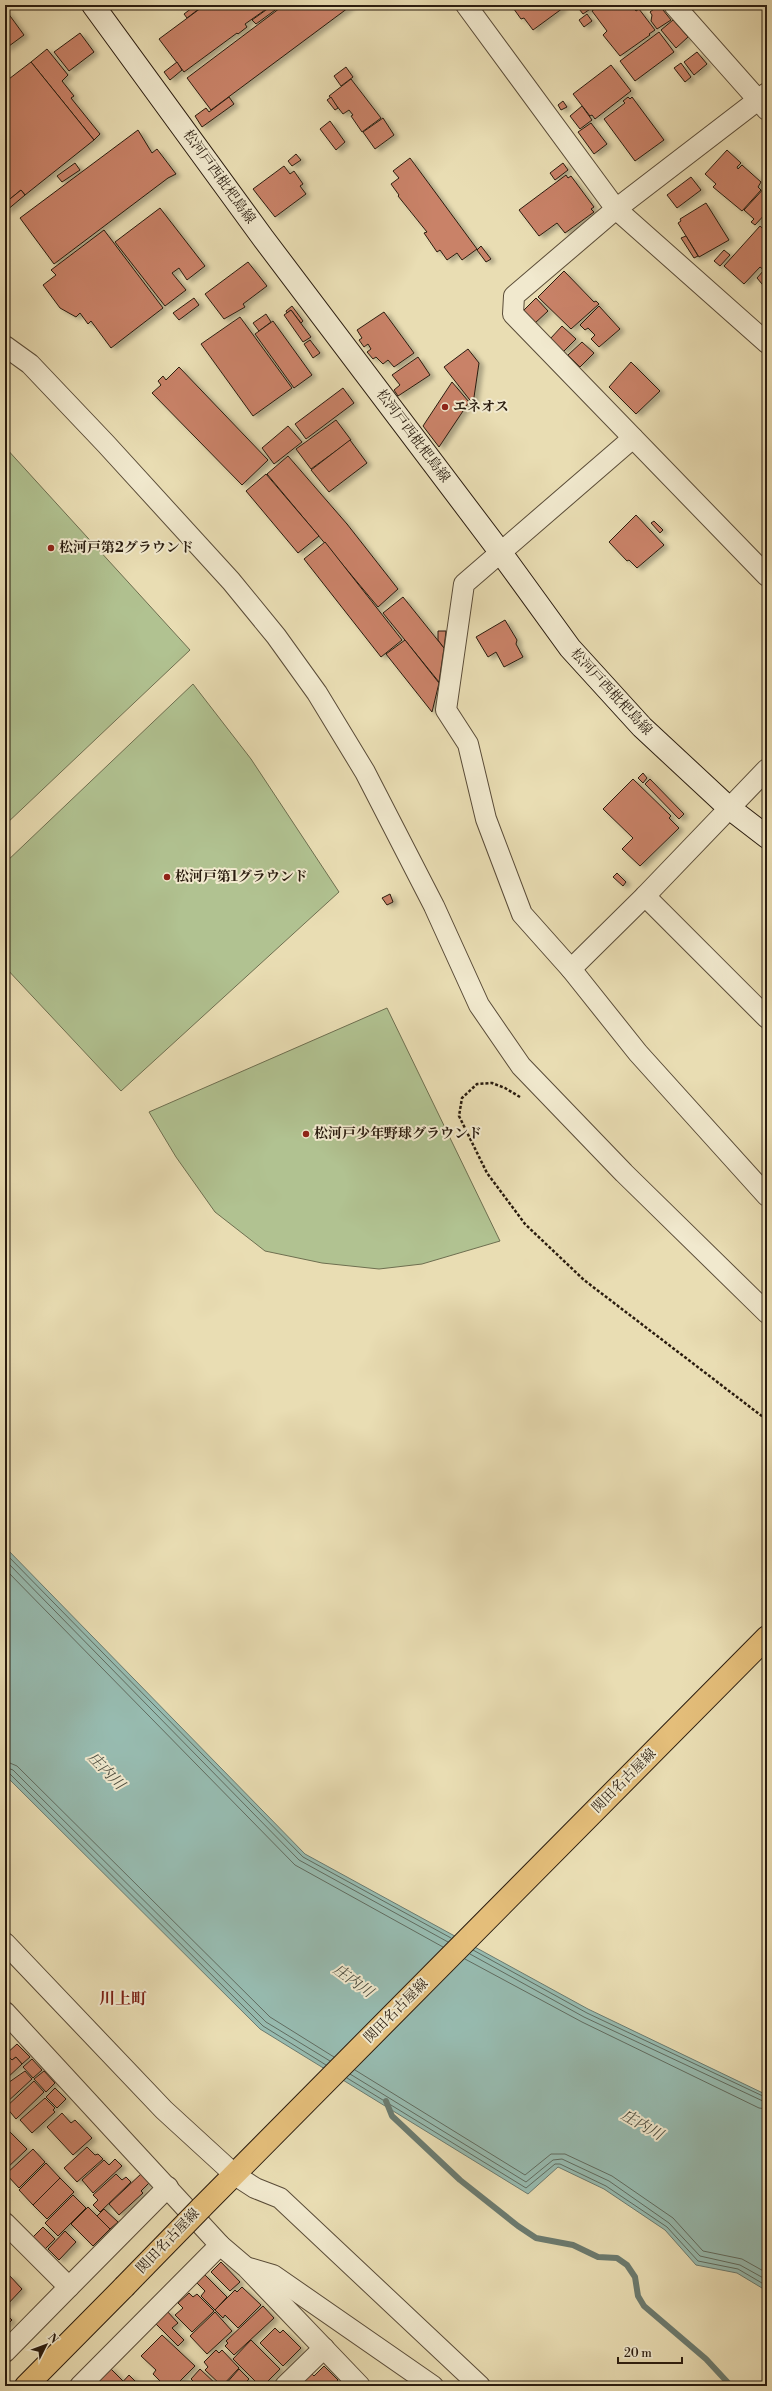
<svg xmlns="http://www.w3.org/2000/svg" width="772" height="2391" font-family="'Libre Bodoni','Noto Serif JP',serif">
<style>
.green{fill:#b1c291;stroke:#6e6f50}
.water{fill:#97bbb0;stroke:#6b7b70}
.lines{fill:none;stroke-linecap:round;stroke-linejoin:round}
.shore{stroke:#606c60;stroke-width:1}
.stream{stroke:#6b7b70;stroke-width:6}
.building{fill:#c98268;stroke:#2a1c0f;filter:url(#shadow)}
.street-casing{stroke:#5a4c38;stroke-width:22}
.secondary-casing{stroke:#2a1c0f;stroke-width:24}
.primary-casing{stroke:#2a1c0f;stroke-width:24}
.path{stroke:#2a1c0f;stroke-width:2.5;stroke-dasharray:3 2;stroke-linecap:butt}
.street{stroke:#f1e9ce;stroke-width:20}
.secondary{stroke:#f1e9ce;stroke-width:22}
.primary{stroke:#e4be7a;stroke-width:22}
.primary-bridge-casing{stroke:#2a1c0f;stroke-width:24;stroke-linecap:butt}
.primary-bridge{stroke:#e4be7a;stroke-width:22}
.poi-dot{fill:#8f2418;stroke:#f1e9ce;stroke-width:1.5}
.labels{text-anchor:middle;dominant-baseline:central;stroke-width:4;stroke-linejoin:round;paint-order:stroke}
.street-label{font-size:14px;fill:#2a1c0f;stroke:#f1e9ce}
.poi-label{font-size:14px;font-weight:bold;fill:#2a1c0f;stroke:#f1e9ce;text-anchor:start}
.water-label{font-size:15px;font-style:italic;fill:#4b4c3f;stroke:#f1e9ce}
.quarter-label{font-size:16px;font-weight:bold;fill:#7a1f14;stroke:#f1e9ce}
</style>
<defs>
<filter id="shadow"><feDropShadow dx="4.5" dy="2.5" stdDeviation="2" flood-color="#0004"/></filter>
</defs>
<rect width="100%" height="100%" fill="#e9ddb3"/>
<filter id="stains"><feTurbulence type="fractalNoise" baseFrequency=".005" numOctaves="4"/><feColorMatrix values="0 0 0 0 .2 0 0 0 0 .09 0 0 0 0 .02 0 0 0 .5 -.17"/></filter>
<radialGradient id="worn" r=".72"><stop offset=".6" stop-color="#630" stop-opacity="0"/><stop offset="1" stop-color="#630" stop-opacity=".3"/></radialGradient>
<g class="green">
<polygon points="5,447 190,650 5,825"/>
<polygon points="193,684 251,759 339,892 121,1091 5,967 5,863"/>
<polygon points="387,1008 500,1241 422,1264 379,1269 322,1263 265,1251 215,1212 176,1157 149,1112"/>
</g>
<polygon class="water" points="5,1547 305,1854 588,2009 767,2095 767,2291 737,2273 696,2265 665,2230 604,2189 558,2167 528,2194 260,2029 5,1775"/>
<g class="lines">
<g class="shore">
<polyline points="5,1553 303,1857 451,1938"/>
<polyline points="5,1560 299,1860 448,1942"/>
<polyline points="5,1569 295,1865 443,1947"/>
<polyline points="5,1761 17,1766 270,2017 334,2057"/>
<polyline points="5,1767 13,1770 266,2022 330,2061"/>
<polyline points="5,1772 10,1774 263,2026 326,2065"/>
<polyline points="473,1950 587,2013 767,2098"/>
<polyline points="470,1954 584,2017 767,2103"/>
<polyline points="465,1959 582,2022 759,2108 767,2109"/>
<polyline points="355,2070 525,2175 551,2154 565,2154 612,2176 673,2218 703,2251 742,2259 767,2273"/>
<polyline points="350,2074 526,2182 553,2160 562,2159 609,2181 669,2223 700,2256 740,2265 767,2280"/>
<polyline points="347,2078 526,2188 555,2164 560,2164 606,2186 667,2227 698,2261 738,2269 767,2286"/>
</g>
<polyline class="stream" points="386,2101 392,2116 460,2180 518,2226 536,2238 573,2245 598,2257 617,2258 627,2265 635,2277 638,2296 644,2306 706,2359 731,2386"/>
</g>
<g class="building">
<polygon points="196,5 204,5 187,18 184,14"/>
<polygon points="205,5 272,5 245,24 247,27 238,34 237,33 184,72 159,39"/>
<polygon points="273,5 282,5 256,24 252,20"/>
<polygon points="284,5 352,5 211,110 187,78"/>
<polygon points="511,5 560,5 563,8 533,30 524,18 521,19"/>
<polygon points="576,5 596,5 583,14"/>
<polygon points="600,5 631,5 636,11 639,9 655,30 649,34 650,35 620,56 603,35 607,31 592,11"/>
<polygon points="659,5 671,20 657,29 651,21 652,15 650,12"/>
<polygon points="5,9 24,35 5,49"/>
<polygon points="587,14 592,21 584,27 579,20"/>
<polygon points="673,20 688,37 676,48 661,30"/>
<polygon points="659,32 674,52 635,81 620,61"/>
<polygon points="80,33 94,52 69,71 54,52"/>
<polygon points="47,49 68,75 62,81 74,96 71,98 100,134 94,140 31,62"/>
<polygon points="697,52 707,64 694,75 684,62"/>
<polygon points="31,62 94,140 25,195 21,190 5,203 5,82"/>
<polygon points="177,62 182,70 170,80 164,72"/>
<polygon points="681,63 691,77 685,82 674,68"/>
<polygon points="611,65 631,91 595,119 592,115 590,116 573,94"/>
<polygon points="346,67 353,77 341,86 334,76"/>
<polygon points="351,79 381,118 362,132 351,116 353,115 349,110 343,114 329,96"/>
<polygon points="229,97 234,104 202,127 195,116 206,108 209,112"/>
<polygon points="331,97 338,108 335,110 327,100"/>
<polygon points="628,97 630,99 632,97 664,140 635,161 604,119 625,103 623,101"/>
<polygon points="563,101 567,107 561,110 558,105"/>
<polygon points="582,106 592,120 580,129 570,116"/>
<polygon points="383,118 394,135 375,149 363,132"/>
<polygon points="330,121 345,142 336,150 320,129"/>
<polygon points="591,123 607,144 594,154 578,132"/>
<polygon points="138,130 152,153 157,149 176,174 168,178 54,264 20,218"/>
<polygon points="727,150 741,163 737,167 738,169 742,165 761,182 758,187 761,190 742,211 713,187 716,184 705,174"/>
<polygon points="296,154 301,160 292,166 288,161"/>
<polygon points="410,158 477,249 462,260 457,253 447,260 440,250 437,252 424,233 427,232 398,196 399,195 391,184 399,178 393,171"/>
<polygon points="75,163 80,170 62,182 57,176"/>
<polygon points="563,163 568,170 555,180 550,173"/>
<polygon points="284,166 290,174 294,171 303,184 300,186 306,194 275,217 253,189"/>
<polygon points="566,175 568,178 571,176 594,207 591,209 594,212 565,233 557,223 539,236 519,210"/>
<polygon points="691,177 701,190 677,208 667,195"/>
<polygon points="767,185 767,212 755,225 751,222 754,219 744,210"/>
<polygon points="21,190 25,195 6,211 5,203"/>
<polygon points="706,203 729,240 699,257 678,223 681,221 680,219"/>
<polygon points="160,208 205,266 187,280 179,268 172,273 186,290 165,306 115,242"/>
<polygon points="760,226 767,232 767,290 757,278 764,270 760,267 744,284 724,266"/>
<polygon points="104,230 163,308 111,348 91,321 88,324 80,313 76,317 60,308 43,285 56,275 51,270"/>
<polygon points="686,236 698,256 694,258 681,238"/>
<polygon points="481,246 491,259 486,262 477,250"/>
<polygon points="724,250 730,255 720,266 714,261"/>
<polygon points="248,262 267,286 243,304 245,307 224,319 205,294"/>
<polygon points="564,271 594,302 596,301 599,304 571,329 538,297"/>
<polygon points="194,298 199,305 179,320 173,313"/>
<polygon points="536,298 548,311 534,324 522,312"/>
<polygon points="292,306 303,321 301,323 291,310 287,313 286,311"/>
<polygon points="599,306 620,329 599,347 591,339 595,335 588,328 585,330 580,325"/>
<polygon points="291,310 311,337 303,342 284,315"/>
<polygon points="384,312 414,353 394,367 388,360 383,364 376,357 373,359 367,352 371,349 368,344 364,347 359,340 362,338 357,330"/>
<polygon points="266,314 271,322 259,331 253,323"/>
<polygon points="240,317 292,388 253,416 201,344"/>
<polygon points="273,321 312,375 294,388 255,334"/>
<polygon points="562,326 576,339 563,352 550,339"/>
<polygon points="310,340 320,353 313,358 304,344"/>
<polygon points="582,342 594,353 580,367 568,355"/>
<polygon points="468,349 479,363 473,404 444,367"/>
<polygon points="418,357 430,375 398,396 394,390 400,385 392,375"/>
<polygon points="631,362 660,391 636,414 609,387"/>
<polygon points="179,367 268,460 242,485 152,393 161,385 158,381 163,376 166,380"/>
<polygon points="452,382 469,402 439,447 423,426"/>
<polygon points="343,388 354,403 306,439 295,424"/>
<polygon points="336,420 351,440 311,469 296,449"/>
<polygon points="288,426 302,442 274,464 262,448"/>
<polygon points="350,440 367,463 329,492 311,470"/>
<polygon points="288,456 347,524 398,589 378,607 267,474"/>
<polygon points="266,474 319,536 298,553 246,491"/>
<polygon points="636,515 664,545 637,568 629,560 627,561 609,542"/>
<polygon points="654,521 663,530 660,533 651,523"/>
<polygon points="325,542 402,640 381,657 304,559"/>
<polygon points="403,597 444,648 439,682 383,613"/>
<polygon points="505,620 517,640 516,644 523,657 504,667 496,652 488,657 476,637"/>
<polygon points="438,631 446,631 444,648 438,640"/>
<polygon points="405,640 439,683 432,712 386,654"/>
<polygon points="643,773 647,778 643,783 638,778"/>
<polygon points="633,779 671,816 669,818 679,828 640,866 622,849 633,838 603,809"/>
<polygon points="650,779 684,814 679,819 645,784"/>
<polygon points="617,873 626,882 623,886 613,877"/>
<polygon points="390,894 393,902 387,905 382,898"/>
<polygon points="17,2044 30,2057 22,2064 16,2057 12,2060 6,2054"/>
<polygon points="6,2054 12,2060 16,2057 22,2064 5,2080"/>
<polygon points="32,2059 42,2070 33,2078 23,2067"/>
<polygon points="25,2071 32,2079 5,2104 5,2085"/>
<polygon points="44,2071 55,2083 46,2092 34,2079"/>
<polygon points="34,2081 44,2092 16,2119 6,2107"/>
<polygon points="55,2088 66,2099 57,2108 46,2097"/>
<polygon points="45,2098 55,2108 53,2110 55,2112 32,2133 20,2120"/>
<polygon points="62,2113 71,2123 75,2120 92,2138 73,2155 47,2127"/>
<polygon points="5,2127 27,2149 5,2170"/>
<polygon points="87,2147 95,2155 98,2154 103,2159 77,2182 64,2168"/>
<polygon points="33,2149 45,2162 19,2188 6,2174"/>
<polygon points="115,2159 122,2166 93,2193 82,2180 104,2160 109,2165"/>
<polygon points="46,2163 60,2178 33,2205 19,2190"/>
<polygon points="142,2173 150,2182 141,2191 143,2193 119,2215 109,2204"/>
<polygon points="116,2174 122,2180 126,2177 131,2182 100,2212 93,2205 98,2200 93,2195"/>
<polygon points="60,2178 74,2192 47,2219 33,2205"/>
<polygon points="73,2195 86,2208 58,2236 45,2223"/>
<polygon points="88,2207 110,2229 93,2246 71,2224"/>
<polygon points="104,2209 118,2222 110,2229 97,2216"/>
<polygon points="43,2227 55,2239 45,2249 33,2237"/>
<polygon points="65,2231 76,2242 59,2260 48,2249"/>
<polygon points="221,2262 240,2282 230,2291 211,2272"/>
<polygon points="203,2273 227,2297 215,2310 201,2296 205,2291 195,2281"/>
<polygon points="9,2275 22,2289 5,2307 5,2279"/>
<polygon points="242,2287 261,2305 238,2328 225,2315 223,2318 215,2310 235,2290 237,2292"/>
<polygon points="189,2293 193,2297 197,2294 214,2311 192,2332 175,2315 183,2308 178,2303"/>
<polygon points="263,2306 274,2318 234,2355 225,2346 228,2343 226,2341"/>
<polygon points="166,2310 178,2323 172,2328 184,2340 178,2346 154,2322"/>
<polygon points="215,2312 232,2331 207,2354 190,2336"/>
<polygon points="5,2313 12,2320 5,2327"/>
<polygon points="275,2328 280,2333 283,2330 301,2348 283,2366 260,2343"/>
<polygon points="162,2335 195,2366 175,2386 165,2386 153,2374 156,2370 141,2356"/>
<polygon points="251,2340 280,2369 263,2386 260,2386 233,2359"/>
<polygon points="216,2350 219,2353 222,2350 239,2368 222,2386 205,2370 208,2367 204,2362"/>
<polygon points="324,2366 338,2380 332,2386 298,2385 311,2373 314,2376"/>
<polygon points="109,2367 123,2381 118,2386 91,2386"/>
<polygon points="200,2369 218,2386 198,2386 191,2379"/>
<polygon points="239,2369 249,2379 245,2383 248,2386 224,2386"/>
<polygon points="129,2375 140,2386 119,2386"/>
</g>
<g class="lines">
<g class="street-casing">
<g id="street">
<polyline points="466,5 616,209 767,343"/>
<polyline points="674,5 767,110"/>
<polyline points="767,93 616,209 514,296 513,314 767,576"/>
<polyline points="5,346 30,364 106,444 231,581 276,636 317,693 365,772 434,906 479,1005 521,1066 624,1173 767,1313"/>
<polyline points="633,438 464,584 446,710 468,744 486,819 522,914 571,969 638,1053 767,1196"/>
<polyline points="645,896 767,1018"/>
<polyline points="571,969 645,896 767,769"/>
<polyline points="5,1943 164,2110 235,2175 255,2188 280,2198 480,2386"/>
<polyline points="5,2012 220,2245 247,2268 360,2386"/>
<polyline points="5,2223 69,2287 168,2187"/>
<polyline points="249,2268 273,2275 433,2386"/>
<polyline points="5,2352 69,2287"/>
<polyline points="80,2386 220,2245"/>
<polyline points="285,2386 324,2348"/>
</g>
</g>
<g class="secondary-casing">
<polyline id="secondary" points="93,5 263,238 501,553 570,648 642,727 728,807 767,837"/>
</g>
<g class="primary-casing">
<g id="primary">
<polyline points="201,2208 767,1637"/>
<polyline points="26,2386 124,2287"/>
</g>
</g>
<polyline class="path" points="520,1097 505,1088 492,1083 477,1084 462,1098 459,1116 487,1173 525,1224 584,1280 767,1420"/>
<use href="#street" class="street"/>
<use href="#secondary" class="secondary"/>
<use href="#primary" class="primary"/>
<g class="primary-bridge-casing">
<polyline id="primary-bridge" points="124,2287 201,2208"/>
</g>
<use href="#primary-bridge" class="primary-bridge"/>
</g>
<g class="poi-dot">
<circle cx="445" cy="407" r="4"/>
<circle cx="51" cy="548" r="4"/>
<circle cx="167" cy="877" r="4"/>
<circle cx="306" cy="1134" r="4"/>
</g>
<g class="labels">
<g class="street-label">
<text transform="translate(219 177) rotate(54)">松河戸西枇杷島線</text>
<text transform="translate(413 436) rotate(53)">松河戸西枇杷島線</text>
<text transform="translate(611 692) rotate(47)">松河戸西枇杷島線</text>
<text transform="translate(624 1781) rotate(-45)">関田名古屋線</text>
<text transform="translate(396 2011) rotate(-45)">関田名古屋線</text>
<text transform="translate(168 2241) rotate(-46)">関田名古屋線</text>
</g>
<g class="poi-label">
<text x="453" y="407">エネオス</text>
<text x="59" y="548">松河戸第2グラウンド</text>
<text x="175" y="877">松河戸第1グラウンド</text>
<text x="314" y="1134">松河戸少年野球グラウンド</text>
</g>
<g class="water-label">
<text transform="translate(106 1771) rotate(46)">庄内川</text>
<text transform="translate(353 1981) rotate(36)">庄内川</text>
<text transform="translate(642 2125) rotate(30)">庄内川</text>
</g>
<g class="quarter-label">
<text x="123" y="1999">川上町</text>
</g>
</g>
<rect width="772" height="2391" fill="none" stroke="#e9ddb3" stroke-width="20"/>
<rect x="6" y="6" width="760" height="2379" fill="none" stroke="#2a1c0f" stroke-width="2"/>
<rect x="10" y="10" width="752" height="2371" fill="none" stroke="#2a1c0f"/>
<g transform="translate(46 2345) rotate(48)" stroke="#f1e9ce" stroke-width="3" paint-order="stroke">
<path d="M0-3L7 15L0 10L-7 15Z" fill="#2a1c0f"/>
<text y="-6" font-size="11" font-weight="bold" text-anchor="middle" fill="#2a1c0f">N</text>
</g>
<path d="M618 2357v6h64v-6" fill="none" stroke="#2a1c0f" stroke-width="2"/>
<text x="624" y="2357" font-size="12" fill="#2a1c0f" stroke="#f1e9ce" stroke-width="3" paint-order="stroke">20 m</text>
<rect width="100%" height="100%" filter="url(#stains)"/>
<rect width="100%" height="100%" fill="url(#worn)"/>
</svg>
